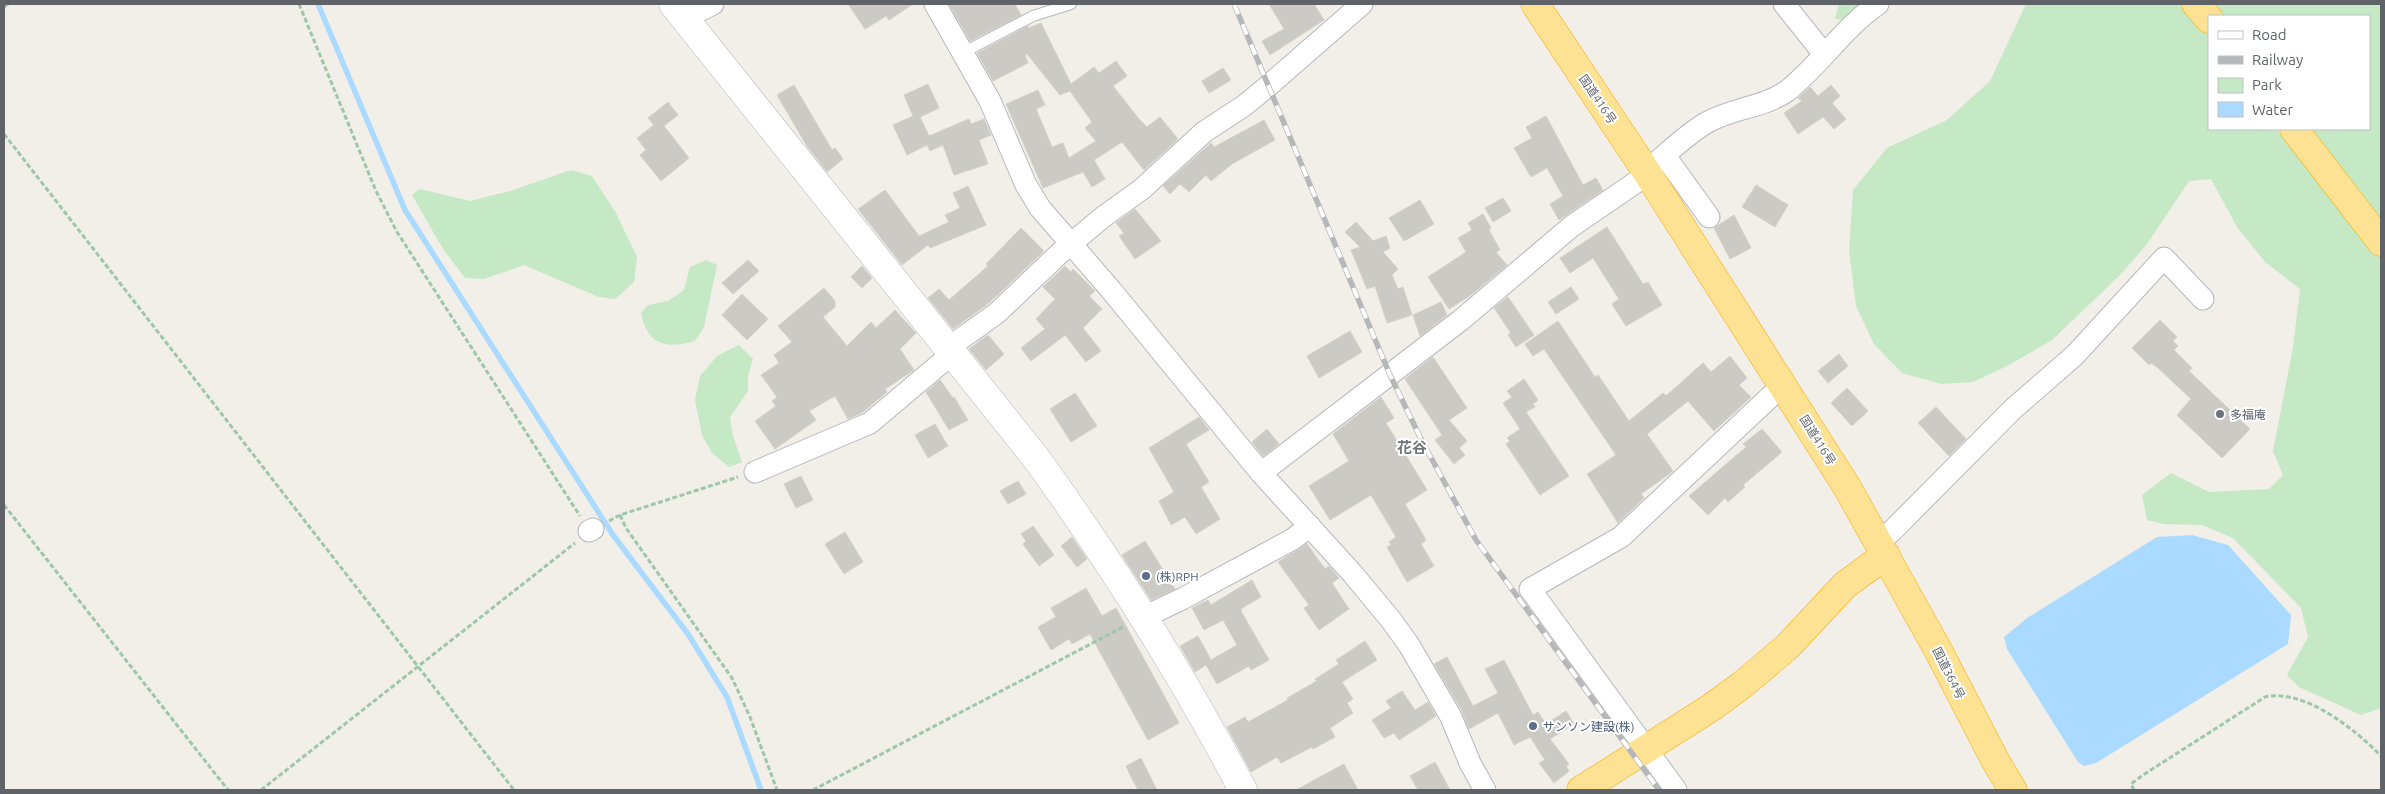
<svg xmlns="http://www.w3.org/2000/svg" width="2385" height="794" font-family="Ubuntu,'Noto Sans JP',sans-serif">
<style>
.green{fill:#c5e8c5;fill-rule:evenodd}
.water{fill:#aadaff}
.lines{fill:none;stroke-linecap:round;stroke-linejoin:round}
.stream{stroke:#aadaff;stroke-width:5.5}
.building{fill:#cccac5;stroke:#d6d1c6}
.lane-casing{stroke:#b5b8bc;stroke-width:12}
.street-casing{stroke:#b5b8bc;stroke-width:23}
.secondary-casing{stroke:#b6babf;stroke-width:29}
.highway-casing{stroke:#f9ab00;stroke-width:29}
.path{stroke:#9cc7a9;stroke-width:3;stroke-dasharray:5 2.5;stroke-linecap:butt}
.lane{stroke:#fff;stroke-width:10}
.street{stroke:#fff;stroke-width:21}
.secondary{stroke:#fff;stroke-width:28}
.highway{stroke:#fde293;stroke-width:28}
.rail-casing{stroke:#b6b7b8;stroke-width:5.5}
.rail{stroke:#fff;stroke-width:4;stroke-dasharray:11;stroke-linecap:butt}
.worship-dot{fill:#6b7280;stroke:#fff;stroke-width:2}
.service-dot{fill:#5c6f8a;stroke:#fff;stroke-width:2}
.labels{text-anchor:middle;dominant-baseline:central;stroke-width:4;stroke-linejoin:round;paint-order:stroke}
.street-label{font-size:12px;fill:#5f6368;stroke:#fff}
.worship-label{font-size:12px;fill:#5b616d;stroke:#fff;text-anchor:start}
.service-label{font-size:12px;fill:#4e5e75;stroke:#fff;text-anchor:start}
.quarter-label{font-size:15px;font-weight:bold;fill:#70757a;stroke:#fff}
</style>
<rect width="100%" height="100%" fill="#f1efe8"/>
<g class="green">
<polygon points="1839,4 1861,4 1843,20 1835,19"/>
<path d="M2026 4H2381V708L2361 715 2299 687 2287 675 2308 637 2301 608 2233 538 2202 525 2164 524 2147 520 2142 495 2171 473 2209 492 2269 489 2283 475 2273 451 2293 347 2300 289 2265 262 2237 227 2211 179 2189 181 2147 244 2120 275 2052 340 2009 365 1973 382 1941 384 1902 373 1874 344 1856 306 1849 250 1853 190 1887 148 1947 120 1990 81ZM2209 16H2369V129H2209Z"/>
<polygon points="571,170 592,176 616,213 637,257 634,282 615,299 599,297 524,265 484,279 465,278 443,249 412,195 420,189 470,201 510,191"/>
<path d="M706 260 717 265 704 327 695 341C666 349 648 346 641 313L648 305 668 301 684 290 690 267Z"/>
<polygon points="739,345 753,359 748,376 748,391 730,417 733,436 742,462 729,467 712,453 702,435 695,400 700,376 717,356"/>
</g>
<polygon class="water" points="2192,535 2228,545 2291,615 2288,644 2096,763 2084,766 2078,762 2007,649 2004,637 2027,618 2157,537"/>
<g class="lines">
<polyline class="stream" points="318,4 405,210 613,535 688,634 727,697 761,790"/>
</g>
<g class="building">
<polygon points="848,4 913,4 889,20 886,16 865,29"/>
<polygon points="949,4 1015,4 1021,15 970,41"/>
<polygon points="1269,4 1314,4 1324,20 1270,55 1262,41 1284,29"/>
<polygon points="1041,23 1071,84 1094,67 1099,73 1116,61 1127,76 1113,86 1139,119 1147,127 1160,117 1178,139 1144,170 1122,142 1094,160 1105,179 1092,187 1083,172 1043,188 1006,104 1038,90 1045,105 1036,109 1052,147 1063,143 1069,158 1096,141 1085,128 1092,122 1070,91 1060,95 1027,54 1025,55 1028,63 993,81 977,53 1028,26 1029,28"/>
<polygon points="1223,68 1231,80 1209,93 1202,81"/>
<polygon points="928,84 939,108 920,117 929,136 969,119 971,124 984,119 991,135 979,140 988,164 954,175 943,145 930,151 927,145 907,155 893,125 913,116 904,95"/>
<polygon points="794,85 832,150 835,148 843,159 827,172 807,146 777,95"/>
<polygon points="1831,85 1840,96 1832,103 1846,119 1834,129 1823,117 1798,134 1784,113 1802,101 1798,98 1810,87 1818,96"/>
<polygon points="668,102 678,115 664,126 689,158 661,181 640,155 646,150 637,138 654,125 648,118"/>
<polygon points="1546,116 1583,185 1596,178 1603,190 1559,220 1550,204 1563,196 1547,168 1531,177 1514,148 1532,138 1526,127"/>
<polygon points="1264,120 1275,140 1232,164 1211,181 1206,175 1189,192 1180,184 1170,194 1163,186 1211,143 1214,147"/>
<polygon points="1756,185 1788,205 1775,227 1742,207"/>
<polygon points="968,186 986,225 930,248 928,245 902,265 858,209 885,190 919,236 949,222 945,215 960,208 953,193"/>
<polygon points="1503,198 1511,211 1493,222 1485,208"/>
<polygon points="1420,200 1434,224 1404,241 1389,218"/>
<polygon points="1135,209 1161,241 1135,259 1119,236 1124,233 1116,223"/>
<polygon points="1483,214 1491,228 1489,230 1500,250 1496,252 1507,265 1471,295 1449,309 1428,277 1466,252 1458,238 1472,230 1468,223"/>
<polygon points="1734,215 1751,248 1730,259 1714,228"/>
<polygon points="1356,222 1373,241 1386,236 1390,248 1383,252 1398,269 1392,275 1398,289 1403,287 1412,315 1387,323 1375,286 1367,289 1351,250 1360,247 1345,232"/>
<polygon points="1607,227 1643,284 1648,282 1662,305 1626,326 1612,304 1619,299 1593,258 1570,273 1560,258"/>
<polygon points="1021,228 1044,251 989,303 953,329 928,298 939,289 949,300 988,266 986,264"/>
<polygon points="748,260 759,271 733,294 722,283"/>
<polygon points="862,266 872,278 862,288 851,277"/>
<polygon points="1065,266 1071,272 1073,269 1095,291 1089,296 1102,309 1083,328 1101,351 1086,362 1065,335 1031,361 1021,348 1045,329 1036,319 1055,299 1043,287"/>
<polygon points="1571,287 1579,299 1556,314 1548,302"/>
<polygon points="824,288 835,301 835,307 823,317 847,346 871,322 876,328 895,310 916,333 900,349 914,370 885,389 887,392 863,412 848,419 835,396 809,411 816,420 775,449 755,421 776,406 772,401 777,397 761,375 779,363 774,355 792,342 778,326"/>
<polygon points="742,294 768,319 747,340 722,315"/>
<polygon points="1508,297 1534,335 1516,347 1508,335 1511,333 1494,308"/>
<polygon points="1441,302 1447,315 1420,336 1413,315"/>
<polygon points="2160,320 2177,337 2173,341 2178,346 2174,350 2192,368 2189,371 2250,429 2222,458 2177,415 2191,399 2157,367 2151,363 2149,365 2132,348"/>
<polygon points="1558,321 1595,377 1598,375 1629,421 1663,393 1666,396 1703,363 1711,372 1730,356 1747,378 1739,385 1751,397 1714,431 1688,401 1647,434 1673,471 1641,494 1644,498 1618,523 1587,474 1616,455 1544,349 1533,356 1525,344"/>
<polygon points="1350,331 1362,352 1319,378 1307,356"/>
<polygon points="988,335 1004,354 986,370 969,349"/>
<polygon points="1839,354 1848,366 1828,383 1818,371"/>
<polygon points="1433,357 1467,408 1449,420 1467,441 1459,448 1465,455 1454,464 1435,440 1442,435 1405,379"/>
<polygon points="1524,379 1538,400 1533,404 1535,407 1526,412 1569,476 1540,495 1506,444 1510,441 1507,438 1520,429 1503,403 1512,397 1507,391"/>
<polygon points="940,380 953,398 954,397 968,420 949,430 926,392"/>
<polygon points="1847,388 1868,411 1852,426 1831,403"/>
<polygon points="1075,393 1097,426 1071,442 1050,409"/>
<polygon points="1381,397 1394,418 1386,423 1427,490 1405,504 1426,540 1421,544 1434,566 1407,582 1387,547 1391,545 1389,542 1396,537 1371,495 1330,520 1309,486 1349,461 1333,434"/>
<polygon points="1936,407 1966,439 1949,456 1918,423"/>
<polygon points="1199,417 1209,430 1186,444 1209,482 1201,487 1220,519 1196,534 1185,517 1171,525 1159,501 1174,492 1149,448"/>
<polygon points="935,424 948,446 928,458 915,435"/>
<polygon points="1267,429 1279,444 1263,456 1252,442"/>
<polygon points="1762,429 1782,452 1743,485 1745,487 1728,502 1725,498 1708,515 1689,496 1746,447 1743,444"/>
<polygon points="801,476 813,500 796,508 784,484"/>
<polygon points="1018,481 1026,494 1008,504 1000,491"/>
<polygon points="1033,526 1054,555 1039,566 1023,544 1026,541 1021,534"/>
<polygon points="845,532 863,562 844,574 825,544"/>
<polygon points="1072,537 1087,559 1077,567 1061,546"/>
<polygon points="1145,541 1175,589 1151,600 1122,555"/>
<polygon points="1307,544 1325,569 1329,566 1339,578 1332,583 1349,609 1319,630 1304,608 1309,605 1278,562"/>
<polygon points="1252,580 1261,597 1242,608 1241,611 1269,660 1251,670 1249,666 1217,684 1206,665 1195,672 1180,646 1198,636 1211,660 1237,645 1223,620 1204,630 1192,608 1208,600 1211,605"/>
<polygon points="1086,588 1102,616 1116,608 1179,723 1148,740 1090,634 1072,644 1069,639 1051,650 1038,627 1056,617 1051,608"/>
<polygon points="1365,641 1377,660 1342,682 1353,699 1347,703 1353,713 1330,728 1335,737 1313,749 1312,747 1281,763 1277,757 1251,772 1227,727 1245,717 1248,722 1288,700 1287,698 1317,681 1315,679 1339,664 1336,660"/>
<polygon points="1447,657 1473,706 1498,693 1485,669 1504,660 1533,715 1538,712 1546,724 1566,711 1574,724 1550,739 1569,764 1566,766 1569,771 1554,783 1539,763 1545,760 1530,737 1514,745 1498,713 1469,729 1462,711 1434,664"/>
<polygon points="1402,691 1415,710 1428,702 1436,716 1399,740 1394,733 1384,738 1372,720 1391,708 1386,701"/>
<polygon points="1141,758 1157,790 1138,790 1131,777 1126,766"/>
<polygon points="1435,762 1450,790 1418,790 1410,776"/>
<polygon points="1344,764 1358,790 1296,790"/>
</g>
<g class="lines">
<g class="lane-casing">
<polyline id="lane" points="964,52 1033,16 1071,4"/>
</g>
<g class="street-casing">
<g id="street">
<polyline points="935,4 990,101 1026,185 1040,208 1111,290 1261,473 1352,573 1391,620 1409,645 1451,717 1470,763 1485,790"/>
<polyline points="1784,4 1824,54"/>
<polyline points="685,18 713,4"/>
<polyline points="1665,156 1709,217"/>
<path d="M1646 171C1665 156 1684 136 1706 123 1731 108 1763 108 1787 91 1820 65 1843 28 1878 4"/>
<polyline points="948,348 997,313 1060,253 1103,217 1142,189 1204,132 1245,105 1268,86 1362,4"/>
<polyline points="755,472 870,423 953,353"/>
<polyline points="1261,473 1461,320 1572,226 1648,174"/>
<polyline points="589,531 593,529"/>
<polyline points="1879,542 1893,530 2013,409 2075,355 2164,258 2203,299"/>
<polyline points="1144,617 1182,599 1293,539 1310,526"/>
<polyline points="1676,790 1530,589 1621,537 1771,396 1784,386"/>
</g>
</g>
<g class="secondary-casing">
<path id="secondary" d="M673 4 1036 458C1113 565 1182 674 1243 790"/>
</g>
<g class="highway-casing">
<g id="highway">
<polyline points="1535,4 1648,174 1847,487 1938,650 1996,762 2013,790"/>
<polyline points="2196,4 2209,19"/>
<polyline points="2294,129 2381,242"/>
<polyline points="1581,790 1709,709 1742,685 1787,647 1845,585 1886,555"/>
</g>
</g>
<g class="path">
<polyline points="299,4 376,191 397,232 580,516"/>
<polyline points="4,7 8,4"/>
<polyline points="4,134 514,790"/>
<polyline points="4,505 228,790"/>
<polyline points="620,515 626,528 732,678 750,717 777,790"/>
<polyline points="609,521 620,515 738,477"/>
<polyline points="261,790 575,543"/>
<polyline points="813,790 1123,627"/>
<path d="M2134 790 2131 784 2143 775 2265 697C2304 688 2356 730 2381 756"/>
</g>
<use href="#lane" class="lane"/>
<use href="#street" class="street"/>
<use href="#secondary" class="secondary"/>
<use href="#highway" class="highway"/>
<g class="rail-casing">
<polyline id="rail" points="1234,4 1390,375 1423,443 1476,540 1659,790"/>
</g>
<use href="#rail" class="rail"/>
</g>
<circle class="worship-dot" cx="2220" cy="414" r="5"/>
<g class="service-dot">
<circle cx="1146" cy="576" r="5"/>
<circle cx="1533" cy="726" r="5"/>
</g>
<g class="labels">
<g class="street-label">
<text transform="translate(1598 99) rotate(56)">国道416号</text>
<text transform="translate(1818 440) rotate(58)">国道416号</text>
<text transform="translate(1949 673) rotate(63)">国道364号</text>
</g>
<g class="worship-label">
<text x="2230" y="414">多福庵</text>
</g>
<g class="service-label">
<text x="1156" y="576">(株)RPH</text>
<text x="1543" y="726">サンソン建設(株)</text>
</g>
<g class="quarter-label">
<text x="1412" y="447">花谷</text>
</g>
</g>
<rect width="2385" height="794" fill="none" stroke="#5f6368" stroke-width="10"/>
<rect x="2208" y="15" width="162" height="115" fill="#ffffff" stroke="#bfc1c3"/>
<rect x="2218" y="31" width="25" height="8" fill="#ffffff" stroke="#bfc1c3"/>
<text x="2252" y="40" font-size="15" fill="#5f6368">Road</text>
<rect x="2218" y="56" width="25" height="8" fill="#b6b7b8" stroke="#bfc1c3"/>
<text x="2252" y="65" font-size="15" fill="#5f6368">Railway</text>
<rect x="2218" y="78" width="25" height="15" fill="#c5e8c5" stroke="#bfc1c3"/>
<text x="2252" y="90" font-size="15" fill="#5f6368">Park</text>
<rect x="2218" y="102" width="25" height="15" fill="#aadaff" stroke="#bfc1c3"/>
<text x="2252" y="115" font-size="15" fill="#5f6368">Water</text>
</svg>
